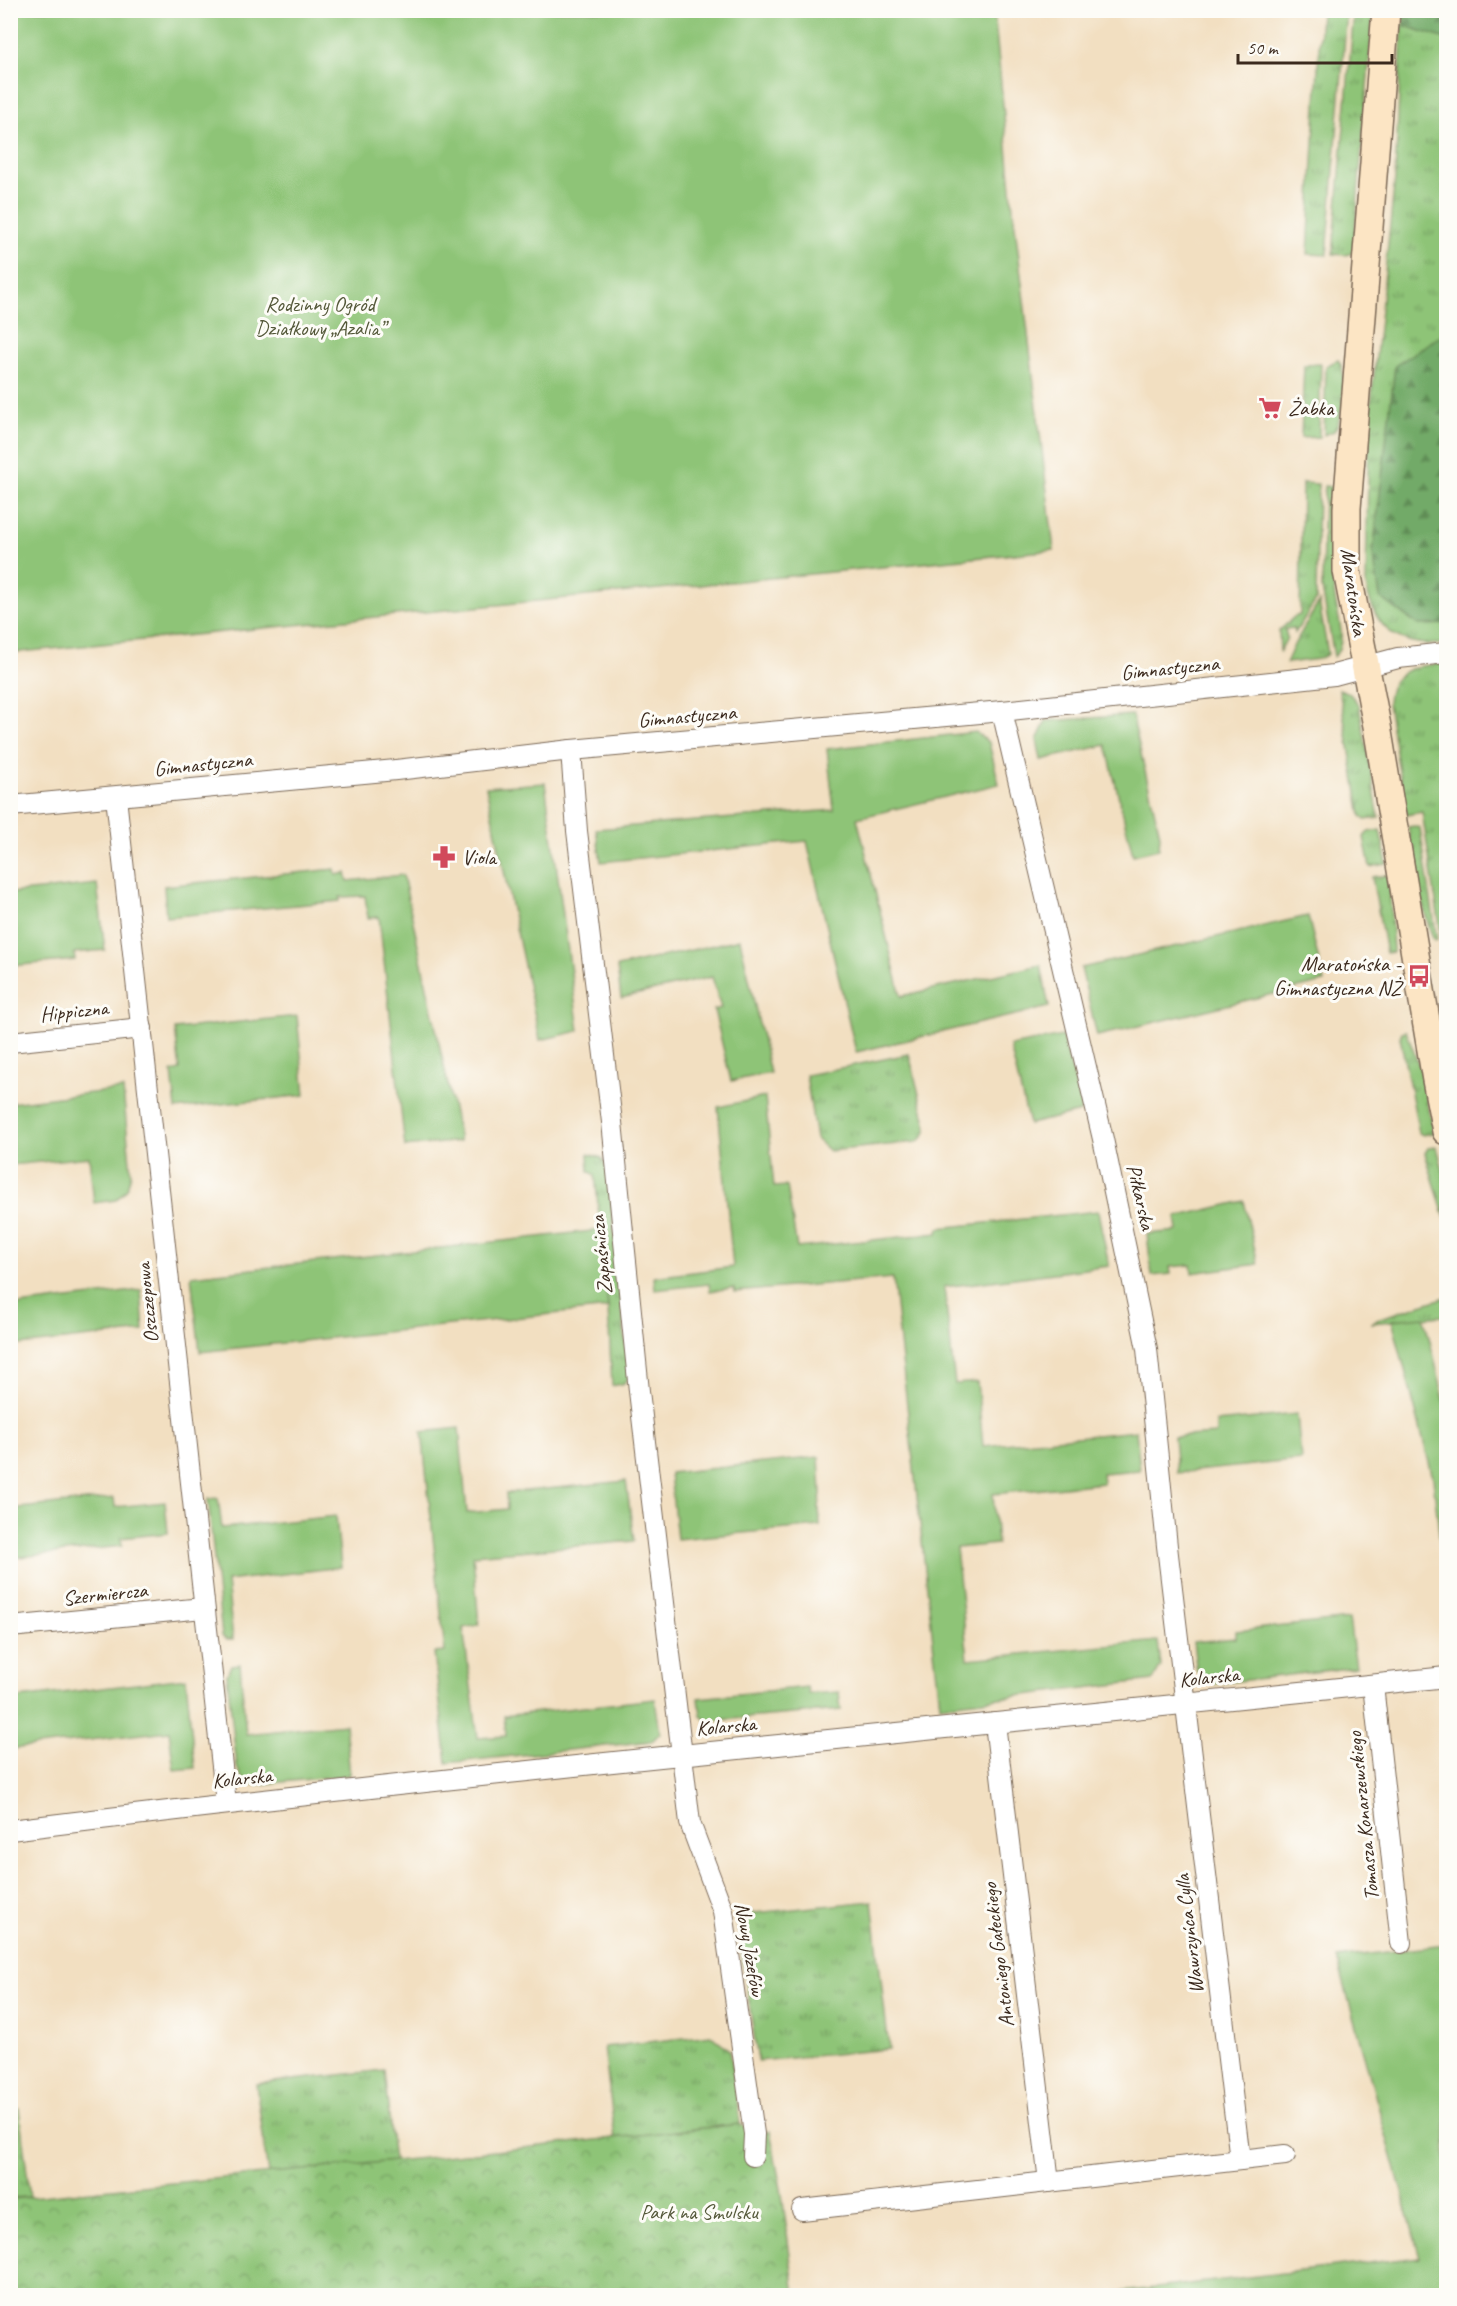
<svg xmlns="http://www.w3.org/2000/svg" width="1457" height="2306" font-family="Caveat,sans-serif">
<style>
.grass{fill:url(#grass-tufts);stroke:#64774a;stroke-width:1.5}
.forest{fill:url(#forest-firs);stroke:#566a43;stroke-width:1.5}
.park{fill:url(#park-crowns);stroke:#64774a;stroke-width:1.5}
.garden{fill:#8ec477;stroke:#64774a;stroke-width:1.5}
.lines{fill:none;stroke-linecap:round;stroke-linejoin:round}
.street-casing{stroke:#7b6957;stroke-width:22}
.secondary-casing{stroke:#7b6957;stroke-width:30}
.street{stroke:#fff;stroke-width:20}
.secondary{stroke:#fce5c4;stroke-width:27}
.labels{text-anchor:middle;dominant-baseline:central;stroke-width:6;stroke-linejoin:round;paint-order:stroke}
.park-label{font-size:21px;fill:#545839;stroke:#fdfcf7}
.poi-label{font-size:21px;fill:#3b2a1e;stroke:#fdfcf7;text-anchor:start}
.street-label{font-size:21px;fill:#3b2a1e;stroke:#fdfcf7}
</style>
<defs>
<pattern id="grass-tufts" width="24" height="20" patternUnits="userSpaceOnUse" patternTransform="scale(1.5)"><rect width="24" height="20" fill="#8ec477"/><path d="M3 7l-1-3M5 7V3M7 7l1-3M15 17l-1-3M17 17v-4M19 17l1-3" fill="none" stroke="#759f61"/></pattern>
<pattern id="forest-firs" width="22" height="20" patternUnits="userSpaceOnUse" patternTransform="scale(1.5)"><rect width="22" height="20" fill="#72aa68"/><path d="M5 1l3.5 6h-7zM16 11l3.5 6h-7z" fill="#5f8b55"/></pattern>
<pattern id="park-crowns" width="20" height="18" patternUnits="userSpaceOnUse" patternTransform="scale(1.5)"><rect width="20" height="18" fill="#8ec477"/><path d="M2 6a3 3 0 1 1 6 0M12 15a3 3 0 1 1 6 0" fill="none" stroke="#759f61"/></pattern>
</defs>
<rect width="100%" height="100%" fill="#fdfcf7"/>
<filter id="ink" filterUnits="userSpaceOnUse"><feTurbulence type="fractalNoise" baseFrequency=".0167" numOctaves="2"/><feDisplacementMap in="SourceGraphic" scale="12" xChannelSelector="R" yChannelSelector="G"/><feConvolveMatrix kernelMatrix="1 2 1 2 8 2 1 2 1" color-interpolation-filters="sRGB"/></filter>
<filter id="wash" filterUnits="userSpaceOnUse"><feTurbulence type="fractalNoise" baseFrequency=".008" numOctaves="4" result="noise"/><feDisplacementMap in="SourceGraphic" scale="24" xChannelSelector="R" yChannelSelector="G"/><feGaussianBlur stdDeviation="1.35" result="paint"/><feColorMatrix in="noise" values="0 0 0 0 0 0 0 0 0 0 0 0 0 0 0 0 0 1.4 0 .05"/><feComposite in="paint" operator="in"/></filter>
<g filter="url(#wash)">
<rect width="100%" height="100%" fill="#f2dfc1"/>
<g class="grass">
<polygon points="1321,11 1347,11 1327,255 1308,254"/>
<polygon points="1354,11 1372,11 1373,15 1353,253 1346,255 1333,254"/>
<path d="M1403 11H1446V644C1401 647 1375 633 1366 585L1369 422 1395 178Z"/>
<path d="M1338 360C1348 371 1343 420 1334 431L1324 435 1326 366Z"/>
<polygon points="1321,364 1319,437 1301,438 1304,365"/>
<polygon points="1302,483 1318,484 1316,600 1295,633 1294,628 1285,629 1287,638 1280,651 1279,631 1294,617 1300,615"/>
<path d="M1324 486 1337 488C1331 528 1329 565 1336 604 1339 621 1347 643 1334 657L1322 588Z"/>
<polygon points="1319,602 1328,654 1319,659 1286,663 1295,643"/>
<path d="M1446 663V966L1422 812 1406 815 1388 703C1390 667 1418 666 1446 663Z"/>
<polygon points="1339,689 1349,693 1359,705 1379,818 1365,820 1361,816"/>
<path d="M1415 826 1420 828 1437 940 1434 941C1420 904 1414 866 1408 827Z"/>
<polygon points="1380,830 1387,864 1370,867 1364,837 1368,832"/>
<polygon points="1389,875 1393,952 1386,953 1372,877"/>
<polygon points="1406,1031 1421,1071 1434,1133 1423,1135 1419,1133 1400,1037 1402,1032"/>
<path d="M909 1054 927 1127C926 1135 923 1138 917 1142L829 1151 816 1139 806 1075Z"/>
<polygon points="1437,1147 1446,1181 1445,1218 1425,1153 1428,1148"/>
<polygon points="588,1154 602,1158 608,1170 629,1377 624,1383 612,1386 608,1308 595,1175 589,1171"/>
<polygon points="1446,1297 1446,1328 1443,1316 1372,1323 1377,1319"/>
<polygon points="872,1901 889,2049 758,2061 736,1915"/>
<polygon points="711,2035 730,2050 740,2124 615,2138 604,2047"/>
<polygon points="384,2070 394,2162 268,2174 256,2084"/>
<polygon points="19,2109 30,2197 11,2198 11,2110"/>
</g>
<g class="forest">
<polygon points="1406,11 1446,11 1446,39 1405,26"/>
<polygon points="1446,332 1446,624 1418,625 1380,597 1373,553 1395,366"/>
</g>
<polygon class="park" points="740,2124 754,2134 770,2131 782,2194 795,2295 11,2296 11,2199 505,2150"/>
<g class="garden">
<polygon points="11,10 994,11 1013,209 1054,550 11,653"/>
<polygon points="1132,715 1160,835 1159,849 1133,855 1106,745 1041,760 1037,740 1046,721"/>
<polygon points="976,732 989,743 999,784 857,818 901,996 1041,965 1049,1007 856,1052 807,841 601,862 596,829 834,810 827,749"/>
<polygon points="545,783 579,1031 540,1040 486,787"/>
<polygon points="335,869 336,875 346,873 348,881 403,875 460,1141 405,1147 379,917 368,918 365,896 340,897 340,901 166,917 164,886"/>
<polygon points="97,884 105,950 74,953 75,960 11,966 11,893"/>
<polygon points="1308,916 1324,982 1097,1036 1081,968"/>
<polygon points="740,939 770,1073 731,1081 714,1010 721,1008 712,977 621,998 617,967"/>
<polygon points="297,1016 305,1095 176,1109 172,1072 180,1070 175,1029"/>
<polygon points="1062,1036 1082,1106 1080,1112 1029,1124 1010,1046"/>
<polygon points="123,1089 131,1174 127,1189 116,1200 94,1203 89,1157 11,1165 11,1103"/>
<polygon points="765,1097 774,1187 787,1186 797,1248 938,1233 939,1228 1098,1211 1109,1266 944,1287 955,1384 977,1382 983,1446 1136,1431 1140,1470 1102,1473 1103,1483 993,1494 997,1544 956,1548 968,1659 1158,1641 1161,1666 1153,1680 940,1705 893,1278 735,1292 734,1288 710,1291 709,1284 655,1290 654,1277 733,1267 718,1107"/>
<polygon points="1244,1201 1258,1264 1192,1273 1191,1265 1170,1267 1171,1274 1152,1276 1147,1234 1178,1231 1176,1217"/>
<polygon points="600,1230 608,1308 200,1352 191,1276"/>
<polygon points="141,1290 144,1331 11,1346 11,1306"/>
<polygon points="1424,1317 1446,1407 1446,1596 1433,1478 1392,1320"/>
<polygon points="1297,1414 1301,1460 1177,1473 1174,1437 1216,1434 1216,1422"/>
<polygon points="459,1428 467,1513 507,1509 506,1493 626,1481 634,1541 473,1555 479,1625 463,1628 478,1738 506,1736 504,1716 655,1699 660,1733 652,1741 447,1763 434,1653 445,1652 422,1432"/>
<polygon points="819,1457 821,1493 819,1507 820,1526 677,1539 670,1473"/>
<polygon points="114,1498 115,1507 165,1502 168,1533 121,1538 122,1546 11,1558 11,1509"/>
<polygon points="218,1498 222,1528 336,1516 341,1567 227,1581 233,1639 226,1639 222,1636 208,1499"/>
<polygon points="1349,1619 1356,1667 1214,1684 1197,1672 1193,1642 1236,1638 1236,1631"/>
<polygon points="240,1664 246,1734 345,1724 350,1775 253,1785 241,1777 237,1767 227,1675 231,1665"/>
<polygon points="186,1678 195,1768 174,1770 169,1731 11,1749 11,1699"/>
<polygon points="807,1687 809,1694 839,1692 841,1710 708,1721 701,1716 699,1698"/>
<polygon points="1446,1945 1446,2295 1087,2296 1420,2257 1337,1958"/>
</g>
</g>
<g filter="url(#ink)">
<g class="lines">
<g class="street-casing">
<g id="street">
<polyline points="1002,711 1103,1139 1147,1349 1167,1546 1240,2160"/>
<polyline points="571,750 577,831 612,1122 639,1391 690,1823 723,1911 754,2134 753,2156"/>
<polyline points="116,797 226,1803"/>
<polyline points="10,806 396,770 571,750 1002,711 1334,675 1398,658 1446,653"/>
<polyline points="10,1042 142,1028"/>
<polyline points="10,1627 203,1608"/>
<polyline points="1373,1685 1401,1943"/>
<polyline points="995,1723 1049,2182"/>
<path d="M10 1830C488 1771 968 1727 1446 1677"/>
<polyline points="802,2210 1285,2155"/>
</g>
</g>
<g class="secondary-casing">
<polyline id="secondary" points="1386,10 1347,508 1347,571 1377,726 1436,1080 1446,1131"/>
</g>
<use href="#street" class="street"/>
<use href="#secondary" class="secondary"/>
</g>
</g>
<defs>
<g id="supermarket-bare" transform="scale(1.8)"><path d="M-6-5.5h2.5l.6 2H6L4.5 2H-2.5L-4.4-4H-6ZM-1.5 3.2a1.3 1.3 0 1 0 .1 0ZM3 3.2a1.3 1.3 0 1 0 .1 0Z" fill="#d1495b" stroke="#fdfcf7" stroke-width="2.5" paint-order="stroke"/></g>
<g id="pharmacy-bare" transform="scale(1.8)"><path d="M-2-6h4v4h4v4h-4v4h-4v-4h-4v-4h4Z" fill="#d1495b" stroke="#fdfcf7" stroke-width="2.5" paint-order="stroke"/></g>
<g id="bus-bare" transform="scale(1.8)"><path d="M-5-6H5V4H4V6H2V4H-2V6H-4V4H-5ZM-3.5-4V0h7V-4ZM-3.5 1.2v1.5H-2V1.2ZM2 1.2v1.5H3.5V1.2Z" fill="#d1495b" stroke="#fdfcf7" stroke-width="2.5" paint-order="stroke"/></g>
</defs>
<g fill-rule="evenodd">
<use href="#supermarket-bare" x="1270" y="408"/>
<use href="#pharmacy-bare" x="444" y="857"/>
<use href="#bus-bare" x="1419" y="976"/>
</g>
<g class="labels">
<g class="park-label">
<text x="320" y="304">Rodzinny Ogród<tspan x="320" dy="24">Działkowy „Azalia”</tspan></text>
<text x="699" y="2212">Park na Smulsku</text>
</g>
<g class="poi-label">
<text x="1288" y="408">Żabka</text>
<text x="462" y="857">Viola</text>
<text x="1401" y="964" text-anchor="end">Maratońska -<tspan x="1401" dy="24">Gimnastyczna NŻ</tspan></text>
</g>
<g class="street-label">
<text transform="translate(1354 592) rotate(82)">Maratońska</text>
<text transform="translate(1170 668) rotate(-6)">Gimnastyczna</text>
<text transform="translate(687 716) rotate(-5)">Gimnastyczna</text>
<text transform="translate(203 764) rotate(-6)">Gimnastyczna</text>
<text transform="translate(74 1011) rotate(-6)">Hippiczna</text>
<text transform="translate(1141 1197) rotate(77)">Piłkarska</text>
<text transform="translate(601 1255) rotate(-96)">Zapaśnicza</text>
<text transform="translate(147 1303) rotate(-96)">Oszczepowa</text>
<text transform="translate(105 1594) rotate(-6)">Szermiercza</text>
<text transform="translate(1209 1677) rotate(-6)">Kolarska</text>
<text transform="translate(726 1726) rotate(-5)">Kolarska</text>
<text transform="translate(242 1778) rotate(-6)">Kolarska</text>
<text transform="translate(1363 1816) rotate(-96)">Tomasza Konarzewskiego</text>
<text transform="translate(1189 1934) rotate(-97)">Wawrzyńca Cylla</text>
<text transform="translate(750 1949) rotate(80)">Nowy Józefów</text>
<text transform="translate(998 1955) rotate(-97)">Antoniego Gałeckiego</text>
</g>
</g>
<rect width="1457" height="2306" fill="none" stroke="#fdfcf7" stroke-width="36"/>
<path d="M1238 54v9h154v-9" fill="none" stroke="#3b2a1e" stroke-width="3"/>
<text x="1247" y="54" font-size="18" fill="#3b2a1e" stroke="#fdfcf7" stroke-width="4.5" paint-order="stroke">50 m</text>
</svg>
